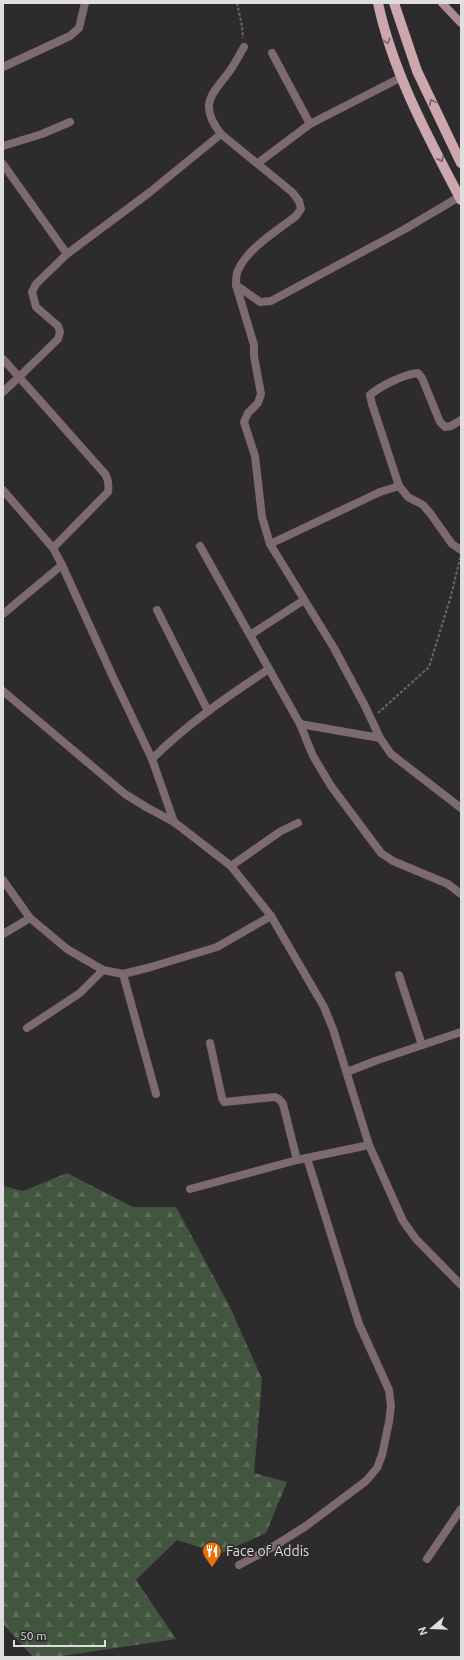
<svg xmlns="http://www.w3.org/2000/svg" width="464" height="1660" font-family="Ubuntu,sans-serif">
<style>
.forest{fill:url(#forest-firs)}
.lines{fill:none;stroke-linecap:round;stroke-linejoin:round}
.path{stroke:#6a686b;stroke-width:2;stroke-dasharray:3 2;stroke-linecap:butt}
.street{stroke:#7c6a6d;stroke-width:8}
.secondary{stroke:#a98d92;stroke-width:8}
.primary{stroke:#cca8ae;stroke-width:10}
.oneway{stroke:#756368}
.labels{text-anchor:middle;dominant-baseline:central;stroke-width:3;stroke-linejoin:round;paint-order:stroke}
.poi-label{font-size:14px;fill:#dfdddf;stroke:#2d2b2e;text-anchor:start}
</style>
<defs>
<pattern id="forest-firs" width="22" height="20" patternUnits="userSpaceOnUse"><rect width="22" height="20" fill="#42553e"/><path d="M5 1l3.5 6h-7zM16 11l3.5 6h-7z" fill="#5d6d59"/></pattern>
</defs>
<rect width="100%" height="100%" fill="#2d2b2e"/>
<polygon class="forest" points="67,1173 133,1207 176,1207 229,1305 262,1379 254,1473 287,1482 266,1533 220,1554 177,1540 136,1580 176,1639 56,1657 33,1657 3,1624 3,1186 23,1191"/>
<g class="lines">
<g class="path">
<polyline points="237,3 242,26 243,38"/>
<polyline points="378,713 429,667 451,596 460,558"/>
</g>
<g class="street">
<polyline points="272,53 310,124"/>
<polyline points="3,67 70,36 79,28 85,3"/>
<path d="M221 134 292 192 299 201 301 209 296 216C278 230 248 248 238 270 236 274 236 280 236 285L260 302 271 301 405 229 459 197"/>
<polyline points="3,146 42,134 70,122"/>
<polyline points="258,163 310,124 400,78"/>
<path d="M3 164 67 254 150 192 221 134C199 106 210 96 229 72 235 64 239 55 244 47"/>
<polyline points="236,285 254,345 254,356 261,394 258,403 248,413 244,422 255,456 262,517 270,544 334,648 365,706 380,738"/>
<polyline points="3,359 19,377 3,392"/>
<polyline points="399,486 408,497 423,505 430,513 452,544 461,550"/>
<polyline points="3,490 53,548 62,565 112,675 152,759 174,822 231,866 271,916 324,1007 333,1029 369,1145 403,1221 416,1239 461,1285"/>
<path d="M270 544 380 492 399 486 372 404 370 395C380 386 405 374 418 373L422 378 440 422 445 427 451 426 461 420"/>
<polyline points="200,546 269,669"/>
<path d="M53 548 108 492C109 485 109 480 105 474L19 377 58 339 60 332 58 326 36 307 32 292 36 284 67 254"/>
<polyline points="157,610 208,711"/>
<polyline points="3,614 62,565"/>
<polyline points="250,635 304,600"/>
<polyline points="3,691 125,794 146,807 174,822"/>
<polyline points="300,724 380,738 391,754 461,808"/>
<path d="M152 759C187 724 228 696 269 669L300 724 313 756 331 786 381 853 393 861 448 884 461 894"/>
<polyline points="231,866 281,831 298,823"/>
<polyline points="3,880 30,918 67,949 103,970 123,974 151,967 217,947 271,916"/>
<polyline points="3,934 30,918"/>
<polyline points="123,974 156,1094"/>
<polyline points="399,975 422,1045"/>
<polyline points="27,1028 80,993 103,970"/>
<polyline points="210,1043 222,1098 224,1102 275,1097 279,1099 283,1104 297,1160"/>
<polyline points="347,1072 375,1061 461,1032"/>
<polyline points="190,1189 297,1160 369,1145"/>
<polyline points="427,1559 461,1509"/>
<polyline points="239,1565 271,1548 306,1526 366,1481 377,1468 382,1455 389,1422 391,1406 389,1390 359,1324 307,1158"/>
</g>
<polyline class="secondary" points="442,3 461,23"/>
<g class="primary">
<path d="M378 3C393 73 428 137 461 200"/>
<polyline points="394,3 417,71 461,163"/>
</g>
</g>
<defs><path id="oneway-chevron" d="M-2-3.5L2.5 0L-2 3.5" fill="none" stroke-width="1.6" stroke-linecap="round" stroke-linejoin="round"/></defs>
<g class="oneway">
<use href="#oneway-chevron" transform="translate(387 41) rotate(74)"/>
<use href="#oneway-chevron" transform="translate(432 102) rotate(-116)"/>
<use href="#oneway-chevron" transform="translate(441 159) rotate(64)"/>
</g>
<defs>
<g id="restaurant-pin" transform="scale(1)"><path d="M0 17L-7.5 6A9.5 9.5 0 1 1 7.5 6Z" fill="#e8710a" stroke="#2d2b2e"/><path d="M-5-6h1v4h1v-4h1v4h1v-4h1v5L-1.5 .5V6h-2V.5L-5-1ZM5-6V6H3V1.5H1.5Q1.5-4 5-6Z" fill="#fff"/></g>
</defs>
<g fill-rule="evenodd">
<use href="#restaurant-pin" x="212" y="1551"/>
</g>
<g class="labels">
<g class="poi-label">
<text x="226" y="1551">Face of Addis</text>
</g>
</g>
<rect width="464" height="1660" fill="none" stroke="#dfdddf" stroke-width="8"/>
<g transform="translate(432 1628) rotate(251)" stroke="#2d2b2e" stroke-width="3" paint-order="stroke">
<path d="M0-3L7 15L0 10L-7 15Z" fill="#dfdddf"/>
<text y="-6" font-size="11" font-weight="bold" text-anchor="middle" fill="#dfdddf">N</text>
</g>
<path d="M14 1640v6h91v-6" fill="none" stroke="#dfdddf" stroke-width="2"/>
<text x="20" y="1640" font-size="12" fill="#dfdddf" stroke="#2d2b2e" stroke-width="3" paint-order="stroke">50 m</text>
</svg>
